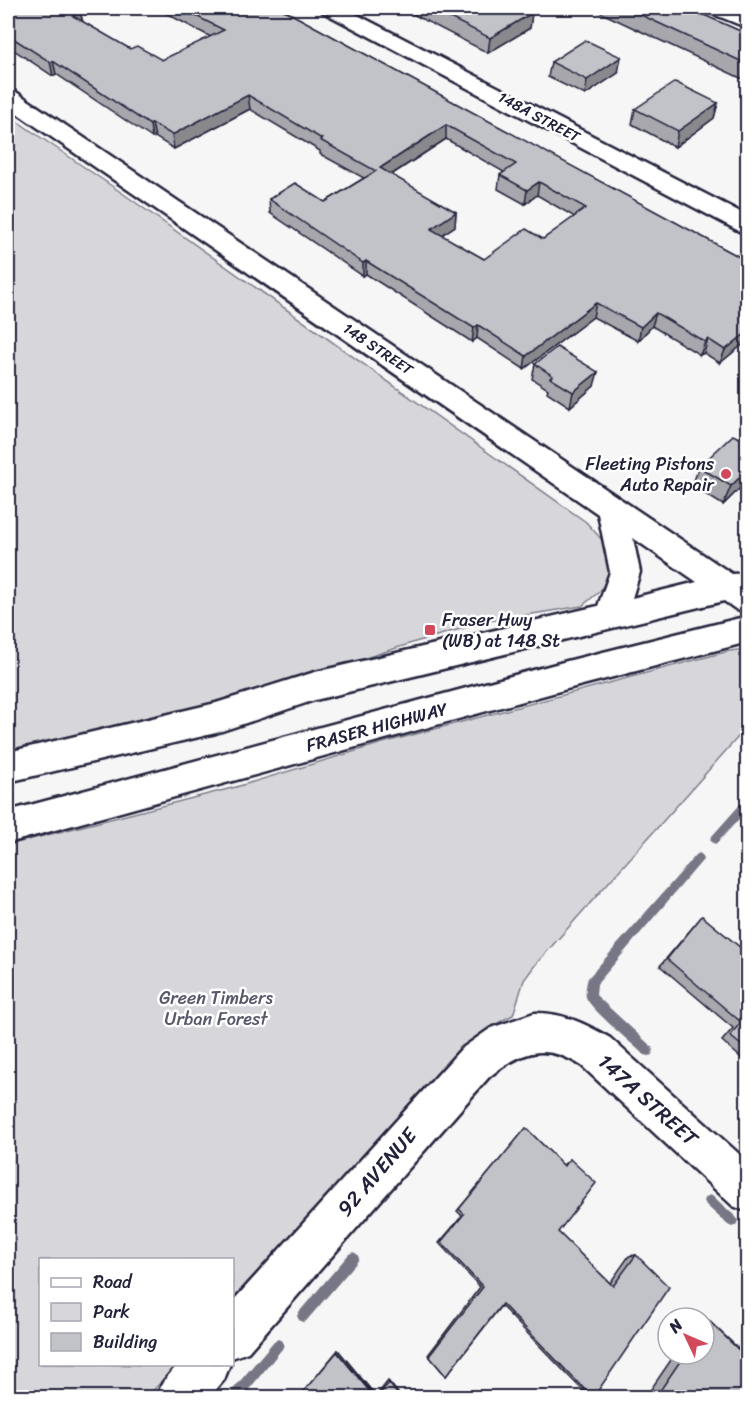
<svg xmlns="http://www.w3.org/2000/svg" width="755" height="1405" font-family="Sriracha,sans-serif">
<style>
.green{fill:#d7d7db;stroke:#7c7c8b;stroke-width:1.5}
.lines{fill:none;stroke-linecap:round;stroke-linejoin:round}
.stream{fill:#767685;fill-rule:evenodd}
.minor-casing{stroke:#22223b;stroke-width:5}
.major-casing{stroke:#22223b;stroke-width:5}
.minor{fill:#fff;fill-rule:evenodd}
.major{fill:#fff;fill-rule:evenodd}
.wall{fill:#a7a7ad;stroke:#22223b;stroke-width:1.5;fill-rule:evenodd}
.shaded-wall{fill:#88888d;stroke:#22223b;stroke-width:1.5}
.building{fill:#c2c2c9;stroke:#22223b;stroke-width:1.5;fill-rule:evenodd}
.poi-dot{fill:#d1495b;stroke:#fff;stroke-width:2}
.labels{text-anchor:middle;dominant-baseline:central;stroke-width:5;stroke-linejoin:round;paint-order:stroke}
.far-street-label{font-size:15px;fill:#22223b;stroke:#fff}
.poi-label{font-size:18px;fill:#22223b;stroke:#fff;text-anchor:end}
.street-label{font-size:18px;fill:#22223b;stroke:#fff}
.park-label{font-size:18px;fill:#58586b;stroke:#fff}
.near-street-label{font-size:21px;fill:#22223b;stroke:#fff}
</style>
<rect width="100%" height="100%" fill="#f6f6f7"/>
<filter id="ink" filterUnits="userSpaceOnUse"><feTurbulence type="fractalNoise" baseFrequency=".0167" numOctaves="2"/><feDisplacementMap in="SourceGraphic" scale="12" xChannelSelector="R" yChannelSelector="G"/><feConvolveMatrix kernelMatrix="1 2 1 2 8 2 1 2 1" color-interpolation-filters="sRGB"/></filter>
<g filter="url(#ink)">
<g class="green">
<polygon points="8,115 125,195 586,522 604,542 612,570 600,591 582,606 489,621 415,642 304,678 82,741 8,760"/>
<path d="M747 649V727L535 965 524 980 513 1015C461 1039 417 1096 379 1139 330 1193 281 1248 233 1302L232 1260H40V1364L177 1365 147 1397H8V845L236 787 386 742 729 651Z"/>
</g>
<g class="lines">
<g class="stream">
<polygon points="748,798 748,809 718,842 715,844 712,842 710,839 712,836 745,799"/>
<path d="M699 853 702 855 704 858 702 861 597 984 596 995 600 999 652 1047 653 1051 652 1055 648 1056 644 1055C634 1045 589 1008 586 997 585 992 586 984 588 978L696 855Z"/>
<polygon points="710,1195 714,1197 736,1217 738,1221 736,1225 732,1227 728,1225 706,1205 704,1201 706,1197"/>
<polygon points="353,1252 357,1254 359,1258 357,1262 307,1320 303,1322 299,1320 297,1316 299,1312 349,1254"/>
<polygon points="278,1339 282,1341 284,1345 282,1349 242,1398 227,1398 229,1394 274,1341"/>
</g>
<g class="minor-casing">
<g id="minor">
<polygon points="320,8 344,8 748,216 748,233 739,231 323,12"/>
<polygon points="705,8 731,8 748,14 748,28 708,12"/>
<path d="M534 1013C562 1012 586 1024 610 1038L748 1162V1212L733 1206 582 1066C544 1042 522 1051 489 1077L248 1352 232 1358V1302L461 1049 491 1028Z"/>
<polygon points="178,1364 230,1364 224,1380 209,1398 156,1398 163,1382"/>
</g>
</g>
<g class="major-casing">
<g id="major">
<path d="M8 91 16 92 732 574 748 573V614L737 610 724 601 315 700 216 733 8 782V752L216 703 315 672 598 606 610 572 598 514 8 107ZM633 538 697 582 632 598 640 572Z"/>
<polygon points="748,616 748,642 567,689 8,843 8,811 567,661"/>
</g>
</g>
<use href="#minor" class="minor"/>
<use href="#major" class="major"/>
</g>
<g class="wall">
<path d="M8 8 80 12 83 22 130 49 162 60 211 37 156 8H280L747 261V341L720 363 704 353 700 355 652 326 638 341 593 317 524 369 477 338 472 342 366 274 363 276 270 213 269 199 325 202 364 178 320 154V151L250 109 174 149 155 137 152 138 56 74 53 76 8 46ZM446 139 504 172 500 175 498 189 525 204 537 195 575 217 543 239 484 259 441 235 455 226 456 212 391 175Z"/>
<polygon points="401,8 519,8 532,13 530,28 488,53"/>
<polygon points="591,8 688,8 747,34 747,81"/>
<polygon points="551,62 618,73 585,95 548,77"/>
<polygon points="718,103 714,118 675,147 632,124 635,109"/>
<polygon points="535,364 594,386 570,407 547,392 548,389 532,379"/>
<polygon points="739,438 747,481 723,505 692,486 699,467"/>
<polygon points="702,916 747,953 747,1063 722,1041 733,1028 660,966"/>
<polygon points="526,1128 563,1165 570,1159 558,1232 610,1283 629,1256 636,1255 592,1398 587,1395 501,1306 446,1376 428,1355 480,1287 439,1243 462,1216 457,1211"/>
<polygon points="704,1319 708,1320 738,1348 741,1343 747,1344 747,1398 645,1398 675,1354 704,1354"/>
<polygon points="338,1350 376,1396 388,1381 402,1398 298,1398"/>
</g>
<g class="shaded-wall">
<polygon points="80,12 84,26 73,16"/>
<polygon points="532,13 530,28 488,53 490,38"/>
<polygon points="621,57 618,73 585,95 587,80"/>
<polygon points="53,61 56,74 53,76 50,62"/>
<polygon points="248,95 250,109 174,149 172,135"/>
<polygon points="718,103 714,118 675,147 678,131"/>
<polygon points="152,123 155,137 152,138 150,125"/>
<polygon points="446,125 446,139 380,182 380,168"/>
<polygon points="539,182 537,195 525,204 527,190"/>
<polygon points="456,212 455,226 430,243 431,229"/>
<polygon points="366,261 366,274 363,276 363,263"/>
<polygon points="596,303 593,317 524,369 526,356"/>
<polygon points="656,313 652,326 638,341 641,327"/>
<polygon points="478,325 477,338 472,342 474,328"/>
<polygon points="747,332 747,341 720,363 725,350"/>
<polygon points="708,339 704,353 700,355 705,342"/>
<polygon points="598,372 594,386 570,407 573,392"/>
<polygon points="747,470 747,481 723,505 731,486"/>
<polygon points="338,1350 376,1396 376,1398 337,1352"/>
<polygon points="388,1381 402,1398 400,1398 389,1383"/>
</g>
<g class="building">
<path d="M8 8H72L80 12 73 16 130 49 137 46 162 60 224 30 180 8H280L747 261V332L725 350 708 339 705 342 656 313 641 327 596 303 526 356 478 325 474 328 366 261 363 263 269 199 295 183 325 202 376 171 320 140 322 139 248 95 172 135 152 123 150 125 53 61 50 62 8 35ZM446 125 516 164 500 175 527 190 539 182 586 208 543 239 526 229 484 259 431 229 456 212 380 168Z"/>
<polygon points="430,8 519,8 532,13 490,38"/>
<polygon points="626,8 688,8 747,34 747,64"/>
<polygon points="585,40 621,57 587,80 551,62"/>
<polygon points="675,82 718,103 678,131 635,109"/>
<polygon points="557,347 598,372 573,392 550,378 553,376 535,364"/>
<polygon points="747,430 747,470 731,486 699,467 733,435 739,438"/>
<polygon points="702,916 747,953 747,1050 730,1036 741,1022 667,959"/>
<polygon points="526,1128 564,1166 570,1159 596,1183 558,1232 613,1286 636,1255 669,1287 593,1398 502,1304 446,1376 429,1356 483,1287 441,1242 464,1214 459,1209"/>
<polygon points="708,1320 744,1355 747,1350 747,1398 655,1398 685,1354 704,1354 704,1326"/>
<polygon points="337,1352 375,1398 298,1398"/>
<polygon points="389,1383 400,1398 376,1398"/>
</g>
</g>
<g class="poi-dot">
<circle cx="726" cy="474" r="6"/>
<rect x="424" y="624" width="12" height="12" rx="3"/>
</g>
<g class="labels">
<g class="far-street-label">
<text transform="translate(539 117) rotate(28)">148A STREET</text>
<text transform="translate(378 349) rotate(34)">148 STREET</text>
</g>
<g class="poi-label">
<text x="714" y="464">Fleeting Pistons<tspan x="714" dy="21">Auto Repair</tspan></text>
<text x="442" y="620" text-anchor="start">Fraser Hwy<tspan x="442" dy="21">(WB) at 148 St</tspan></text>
</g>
<g class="street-label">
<text transform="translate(377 727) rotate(-15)">FRASER HIGHWAY</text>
</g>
<g class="park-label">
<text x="216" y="998">Green Timbers<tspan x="216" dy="21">Urban Forest</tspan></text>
</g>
<g class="near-street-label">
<text transform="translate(648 1100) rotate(42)">147A STREET</text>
<text transform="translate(377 1172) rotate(-49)">92 AVENUE</text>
</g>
</g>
<rect width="755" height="1405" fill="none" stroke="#fff" stroke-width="30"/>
<rect x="15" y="15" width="725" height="1375" fill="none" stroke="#22223b" stroke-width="2" filter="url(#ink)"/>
<rect x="39" y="1258" width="195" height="108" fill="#ffffff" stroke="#a7a7b1" stroke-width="1.5"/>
<rect x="51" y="1278" width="30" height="9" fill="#ffffff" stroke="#a7a7b1" stroke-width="1.5"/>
<text x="93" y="1288" font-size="18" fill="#22223b">Road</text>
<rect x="51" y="1303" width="30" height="18" fill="#d7d7db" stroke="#a7a7b1" stroke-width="1.5"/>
<text x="93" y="1318" font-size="18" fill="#22223b">Park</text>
<rect x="51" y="1333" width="30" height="18" fill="#c2c2c9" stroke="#a7a7b1" stroke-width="1.5"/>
<text x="93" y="1348" font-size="18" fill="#22223b">Building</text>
<g transform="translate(686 1336) rotate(314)"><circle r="28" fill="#ffffff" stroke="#a7a7b1" stroke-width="1.5"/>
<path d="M0-4.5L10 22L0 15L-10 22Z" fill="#d1495b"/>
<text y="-9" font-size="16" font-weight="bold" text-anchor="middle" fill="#22223b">N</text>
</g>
</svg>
